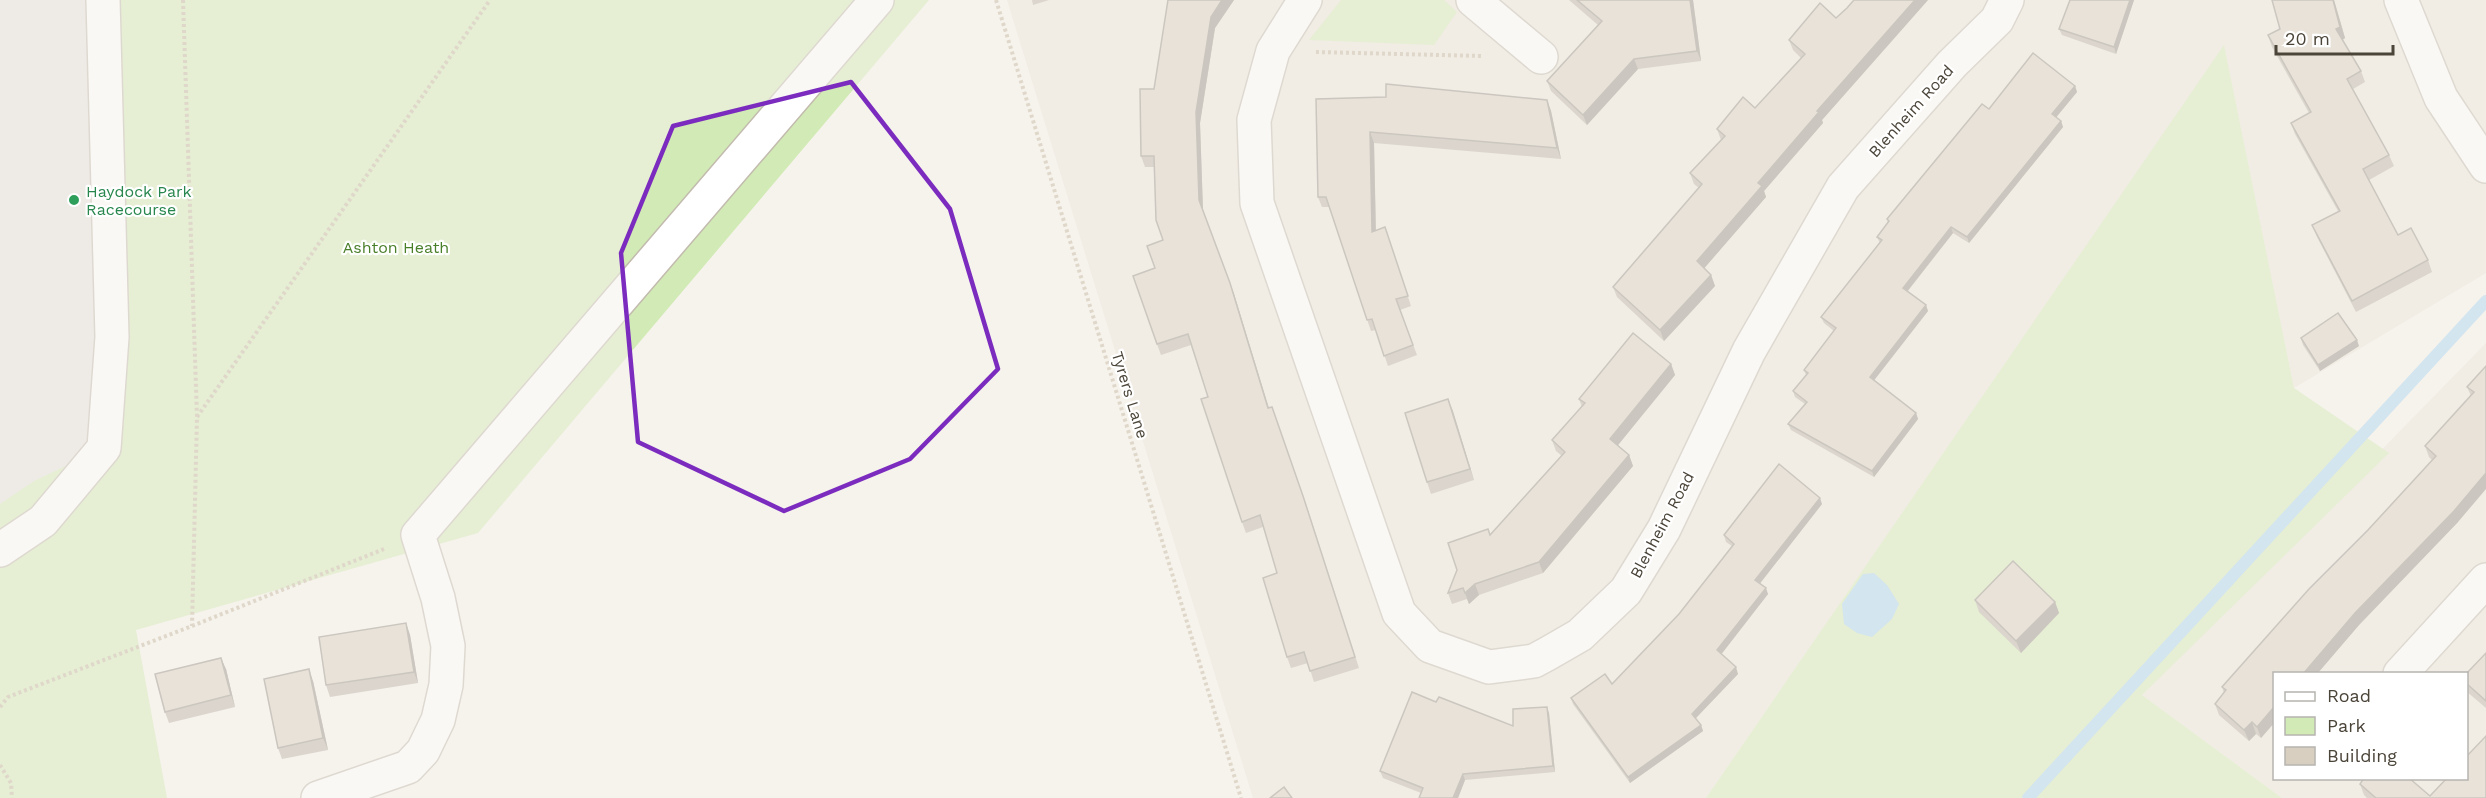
<svg xmlns="http://www.w3.org/2000/svg" width="2486" height="798" font-family="'Work Sans',sans-serif">
<style>
.residential{fill:#eae5da;fill-rule:evenodd}
.green{fill:#d2eab5}
.parking{fill:#e5e3e0}
.water{fill:#a9d4f2}
.lines{fill:none;stroke-linecap:round;stroke-linejoin:round}
.stream{stroke:#a9d4f2;stroke-width:12}
.minor-casing{stroke:#c2bbae;stroke-width:36}
.path{stroke:#c4b79f;stroke-width:4;stroke-dasharray:3 3;stroke-linecap:butt}
.minor{stroke:#fff;stroke-width:33}
.wall{fill:#bab2a6}
.shaded-wall{fill:#979187}
.building{fill:#d8cfc1;stroke:#979187;stroke-width:1.5}
.marked{fill:none;stroke:#7b2cbf;stroke-width:4.5;stroke-linejoin:round}
.leisure-dot{fill:#2e9e5b;stroke:#fff;stroke-width:2}
.labels{text-anchor:middle;dominant-baseline:central;stroke-width:4.5;stroke-linejoin:round;paint-order:stroke}
.street-label{font-size:16px;fill:#4b4439;stroke:#fff}
.leisure-label{font-size:16px;fill:#27864d;stroke:#fff;text-anchor:start}
.park-label{font-size:16px;fill:#4a7f2a;stroke:#fff}
</style>
<rect width="100%" height="100%" fill="#f6f3ec"/>
<g class="residential">
<polygon points="1007,0 2486,0 2486,273 2294,388 2224,46 1706,798 1253,798"/>
<path d="M2486 343V798H2282L2142 695ZM2274 674H2466V778H2274Z"/>
</g>
<g class="green">
<polygon points="0,0 929,0 478,533 136,630 167,798 0,798"/>
<polygon points="1341,0 1444,0 1457,12 1434,45 1309,40"/>
<polygon points="2224,45 2294,388 2389,453 2142,695 2282,798 1706,798"/>
</g>
<polygon class="parking" points="0,0 103,0 104,448 34,481 0,504"/>
<polygon class="water" points="1874,573 1887,585 1899,604 1892,619 1872,637 1857,633 1844,624 1842,604 1863,574"/>
<g class="lines">
<polyline class="stream" points="2028,798 2486,301"/>
<g class="minor-casing">
<g id="minor">
<polyline points="1305,0 1273,51 1254,120 1257,203 1399,613 1430,646 1489,667 1534,661 1547,654 1580,635 1626,591 1664,529 1749,351 1843,187 1952,64 1997,20 2007,0"/>
<polyline points="1473,0 1541,57"/>
<polyline points="2401,0 2441,98 2486,166"/>
<polyline points="0,550 43,521 104,448 112,337 103,0"/>
<polyline points="2400,674 2486,580"/>
<polyline points="318,798 408,767 423,751 438,720 446,685 448,646 438,598 418,535 877,0"/>
</g>
</g>
<g class="path">
<polyline points="183,0 197,417 192,626"/>
<polyline points="996,0 1241,798"/>
<polyline points="1316,52 1482,56"/>
<polyline points="197,417 490,0"/>
<polyline points="0,707 8,697 192,626 384,549"/>
<polyline points="0,765 11,783 12,798"/>
</g>
<use href="#minor" class="minor"/>
</g>
<g class="wall">
<polygon points="1032,0 1049,0 1033,5"/>
<polygon points="1168,0 1234,0 1215,28 1200,123 1203,211 1234,294 1269,408 1307,507 1359,668 1314,682 1308,663 1291,668 1287,657 1277,573 1263,527 1246,533 1242,522 1208,397 1191,345 1161,355 1157,344 1155,268 1163,240 1154,167 1145,167 1141,156 1154,89"/>
<polygon points="1569,0 1693,0 1701,61 1638,69 1587,125 1551,91 1547,81 1598,25"/>
<polygon points="1854,0 1928,0 1822,120 1823,123 1764,191 1766,197 1704,268 1711,275 1715,286 1664,341 1617,297 1613,287 1699,188 1694,184 1690,173 1721,140 1717,129 1755,108 1801,58 1793,50 1789,40 1836,18 1847,8"/>
<polygon points="2070,0 2134,0 2116,54 2062,35 2059,29"/>
<polygon points="2272,0 2334,0 2345,38 2342,40 2361,71 2365,82 2353,89 2389,155 2394,166 2369,180 2398,235 2428,260 2432,272 2356,312 2317,237 2312,225 2338,211 2295,134 2291,123 2309,113 2272,47 2268,35 2280,29"/>
<polygon points="2075,86 2077,92 2056,117 2061,121 2063,127 1969,243 1953,233 1908,291 1926,305 1928,311 1874,380 1916,413 1918,419 1874,477 1791,430 1788,424 1805,404 1795,397 1793,391 1806,375 1804,370 1834,331 1824,323 1821,317 1880,243 1877,237 1888,223 1887,219 1989,109"/>
<polygon points="1316,99 1547,100 1551,111 1561,159 1374,143 1376,230 1385,227 1411,306 1400,310 1417,355 1388,366 1376,330 1371,331 1329,207 1322,207 1318,197"/>
<polygon points="2301,338 2359,346 2320,371 2303,345"/>
<polygon points="1671,364 1675,375 1618,445 1629,455 1633,466 1543,573 1479,595 1469,604 1467,599 1452,604 1448,593 1490,535 1562,456 1556,451 1552,440 1582,407 1579,399"/>
<polygon points="2486,366 2458,522 2359,625 2317,674 2274,674 2274,723 2261,738 2256,734 2249,741 2219,715 2215,704 2224,693 2222,687 2432,460 2429,457 2425,446 2471,396 2467,387"/>
<polygon points="1448,400 1474,480 1431,494 1427,482"/>
<polygon points="1822,504 1760,583 1768,594 1721,654 1738,674 1696,718 1701,725 1703,731 1630,783 1573,704 1571,698 1612,684 1679,614 1732,546 1726,542 1724,535"/>
<polygon points="1975,600 2055,602 2059,613 2021,653 1979,612"/>
<polygon points="406,623 410,635 418,683 330,697 326,685"/>
<polygon points="2486,653 2486,708 2466,691 2466,674"/>
<polygon points="226,669 235,707 169,723 165,712"/>
<polygon points="313,681 328,750 282,759 278,748"/>
<polygon points="1549,713 1555,772 1465,780 1458,798 1419,798 1421,793 1383,778 1380,771 1513,726"/>
<polygon points="2360,784 2430,796 2438,789 2486,798 2367,798 2364,795"/>
</g>
<g class="shaded-wall">
<polygon points="1222,0 1234,0 1215,28 1200,123 1203,211 1199,200 1196,112 1211,17"/>
<polygon points="1690,0 1693,0 1701,61 1697,51"/>
<polygon points="1915,0 1928,0 1822,120 1823,123 1764,191 1766,197 1701,272 1697,261 1758,183 1817,111"/>
<polygon points="2130,0 2134,0 2116,54 2114,47"/>
<polygon points="2333,0 2334,0 2345,38 2341,41 2336,29"/>
<polygon points="1634,59 1638,69 1587,125 1583,115"/>
<polygon points="2075,86 2077,92 2054,120 2052,114"/>
<polygon points="1547,100 1551,111 1561,159 1557,148"/>
<polygon points="2061,121 2063,127 1969,243 1967,237"/>
<polygon points="1370,132 1374,143 1376,242 1372,232"/>
<polygon points="1951,227 1953,233 1905,294 1903,288"/>
<polygon points="1711,275 1715,286 1664,341 1660,330"/>
<polygon points="1230,283 1234,294 1272,419 1268,408"/>
<polygon points="1926,305 1928,311 1872,383 1870,377"/>
<polygon points="2357,340 2359,346 2320,371 2318,365"/>
<polygon points="1671,364 1675,375 1614,450 1610,439"/>
<polygon points="1448,399 1453,411 1474,480 1470,469"/>
<polygon points="1916,413 1918,419 1874,477 1872,471"/>
<polygon points="1629,455 1633,466 1543,573 1539,562"/>
<polygon points="2486,473 2486,489 2458,522 2359,625 2317,674 2303,674 2355,613"/>
<polygon points="1820,498 1822,504 1758,586 1755,580"/>
<polygon points="1475,584 1479,595 1469,604 1465,593"/>
<polygon points="1766,588 1768,594 1720,656 1717,650"/>
<polygon points="2055,602 2059,613 2021,653 2016,641"/>
<polygon points="406,623 410,635 418,683 414,672"/>
<polygon points="221,658 226,669 235,707 231,695"/>
<polygon points="1736,667 1738,674 1694,720 1692,714"/>
<polygon points="309,669 313,681 328,750 323,738"/>
<polygon points="1547,707 1549,713 1555,772 1553,766"/>
<polygon points="2274,707 2274,723 2261,738 2257,727"/>
<polygon points="2252,722 2256,734 2249,741 2244,730"/>
<polygon points="1701,725 1703,731 1630,783 1628,777"/>
<polygon points="1463,774 1465,780 1458,798 1453,798"/>
</g>
<g class="building">
<polygon points="1168,0 1222,0 1211,17 1196,112 1199,200 1230,283 1268,408 1272,407 1303,496 1355,657 1310,671 1304,652 1287,657 1263,578 1277,573 1260,515 1242,522 1201,399 1208,397 1188,334 1157,344 1133,276 1155,268 1147,246 1163,240 1156,220 1154,156 1141,156 1140,89 1154,89"/>
<polygon points="1577,0 1690,0 1697,51 1634,59 1583,115 1547,81 1602,21"/>
<polygon points="1854,0 1915,0 1817,111 1819,112 1758,183 1762,186 1697,261 1711,275 1660,330 1613,287 1702,184 1690,173 1725,136 1717,129 1743,97 1755,108 1805,54 1789,40 1820,3 1836,18 1847,8"/>
<polygon points="2070,0 2130,0 2114,47 2059,29"/>
<polygon points="2272,0 2333,0 2340,27 2336,29 2361,71 2347,79 2389,155 2363,169 2398,235 2411,228 2428,260 2352,301 2312,225 2340,211 2291,123 2311,112 2268,35 2280,29"/>
<polygon points="2033,53 2075,86 2052,114 2061,121 1967,237 1951,227 1903,288 1926,305 1870,377 1916,413 1872,471 1788,424 1807,402 1793,391 1808,373 1804,370 1836,328 1821,317 1882,240 1877,237 1889,221 1887,219 1982,104 1989,109"/>
<polygon points="1386,84 1547,100 1557,148 1370,132 1372,232 1385,227 1408,296 1396,299 1413,345 1384,356 1372,319 1367,320 1326,197 1318,197 1316,99 1386,97"/>
<polygon points="2338,313 2357,340 2318,365 2301,338"/>
<polygon points="1633,333 1671,364 1610,439 1629,455 1539,562 1475,584 1465,593 1463,588 1448,593 1457,570 1448,543 1488,529 1490,535 1565,452 1552,440 1585,403 1579,399"/>
<polygon points="2486,366 2486,473 2454,511 2355,613 2303,674 2274,674 2274,707 2257,727 2252,722 2244,730 2215,704 2226,690 2222,687 2309,589 2368,530 2436,456 2425,446 2474,392 2467,387"/>
<polygon points="1448,399 1470,469 1427,482 1405,413"/>
<polygon points="1779,464 1820,498 1755,580 1766,588 1717,650 1736,667 1692,714 1701,725 1628,777 1571,698 1605,674 1612,684 1679,614 1734,544 1724,535"/>
<polygon points="2013,561 2055,602 2016,641 1975,600"/>
<polygon points="406,623 414,672 326,685 319,637"/>
<polygon points="2486,653 2486,701 2466,683 2466,674"/>
<polygon points="221,658 231,695 165,712 155,674"/>
<polygon points="309,669 323,738 278,748 264,679"/>
<polygon points="1412,692 1436,702 1439,697 1513,726 1513,709 1547,707 1553,766 1463,774 1453,798 1419,798 1423,788 1380,771"/>
<polygon points="2486,736 2486,798 2376,798 2360,784 2364,778 2409,778 2430,796 2447,778 2466,778 2466,757"/>
<polygon points="1284,787 1292,798 1270,798"/>
</g>
<path d="M0 0H2486V798H0ZM851 82 950 209 998 369 910 459 784 511 638 442 621 253 673 126Z" fill="#f6f3ec" fill-opacity=".55" fill-rule="evenodd"/>
<path class="marked" d="M851 82 950 209 998 369 910 459 784 511 638 442 621 253 673 126Z"/>
<circle class="leisure-dot" cx="74" cy="200" r="6"/>
<g class="labels">
<g class="street-label">
<text transform="translate(1911 111) rotate(-48)">Blenheim Road</text>
<text transform="translate(1130 395) rotate(73)">Tyrers Lane</text>
<text transform="translate(1662 525) rotate(-62)">Blenheim Road</text>
</g>
<g class="leisure-label">
<text x="86" y="191">Haydock Park<tspan x="86" dy="18">Racecourse</tspan></text>
</g>
<g class="park-label">
<text x="396" y="247">Ashton Heath</text>
</g>
</g>
<rect x="2273" y="672" width="195" height="108" fill="#ffffff" stroke="#b7b4b0" stroke-width="1.5"/>
<rect x="2285" y="692" width="30" height="9" fill="#ffffff" stroke="#b7b4b0" stroke-width="1.5"/>
<text x="2327" y="702" font-size="18" fill="#4b4439">Road</text>
<rect x="2285" y="717" width="30" height="18" fill="#d2eab5" stroke="#b7b4b0" stroke-width="1.5"/>
<text x="2327" y="732" font-size="18" fill="#4b4439">Park</text>
<rect x="2285" y="747" width="30" height="18" fill="#d8cfc1" stroke="#b7b4b0" stroke-width="1.5"/>
<text x="2327" y="762" font-size="18" fill="#4b4439">Building</text>
<path d="M2276 45v9h117v-9" fill="none" stroke="#4b4439" stroke-width="3"/>
<text x="2285" y="45" font-size="18" fill="#4b4439" stroke="#ffffff" stroke-width="4.5" paint-order="stroke">20 m</text>
</svg>
